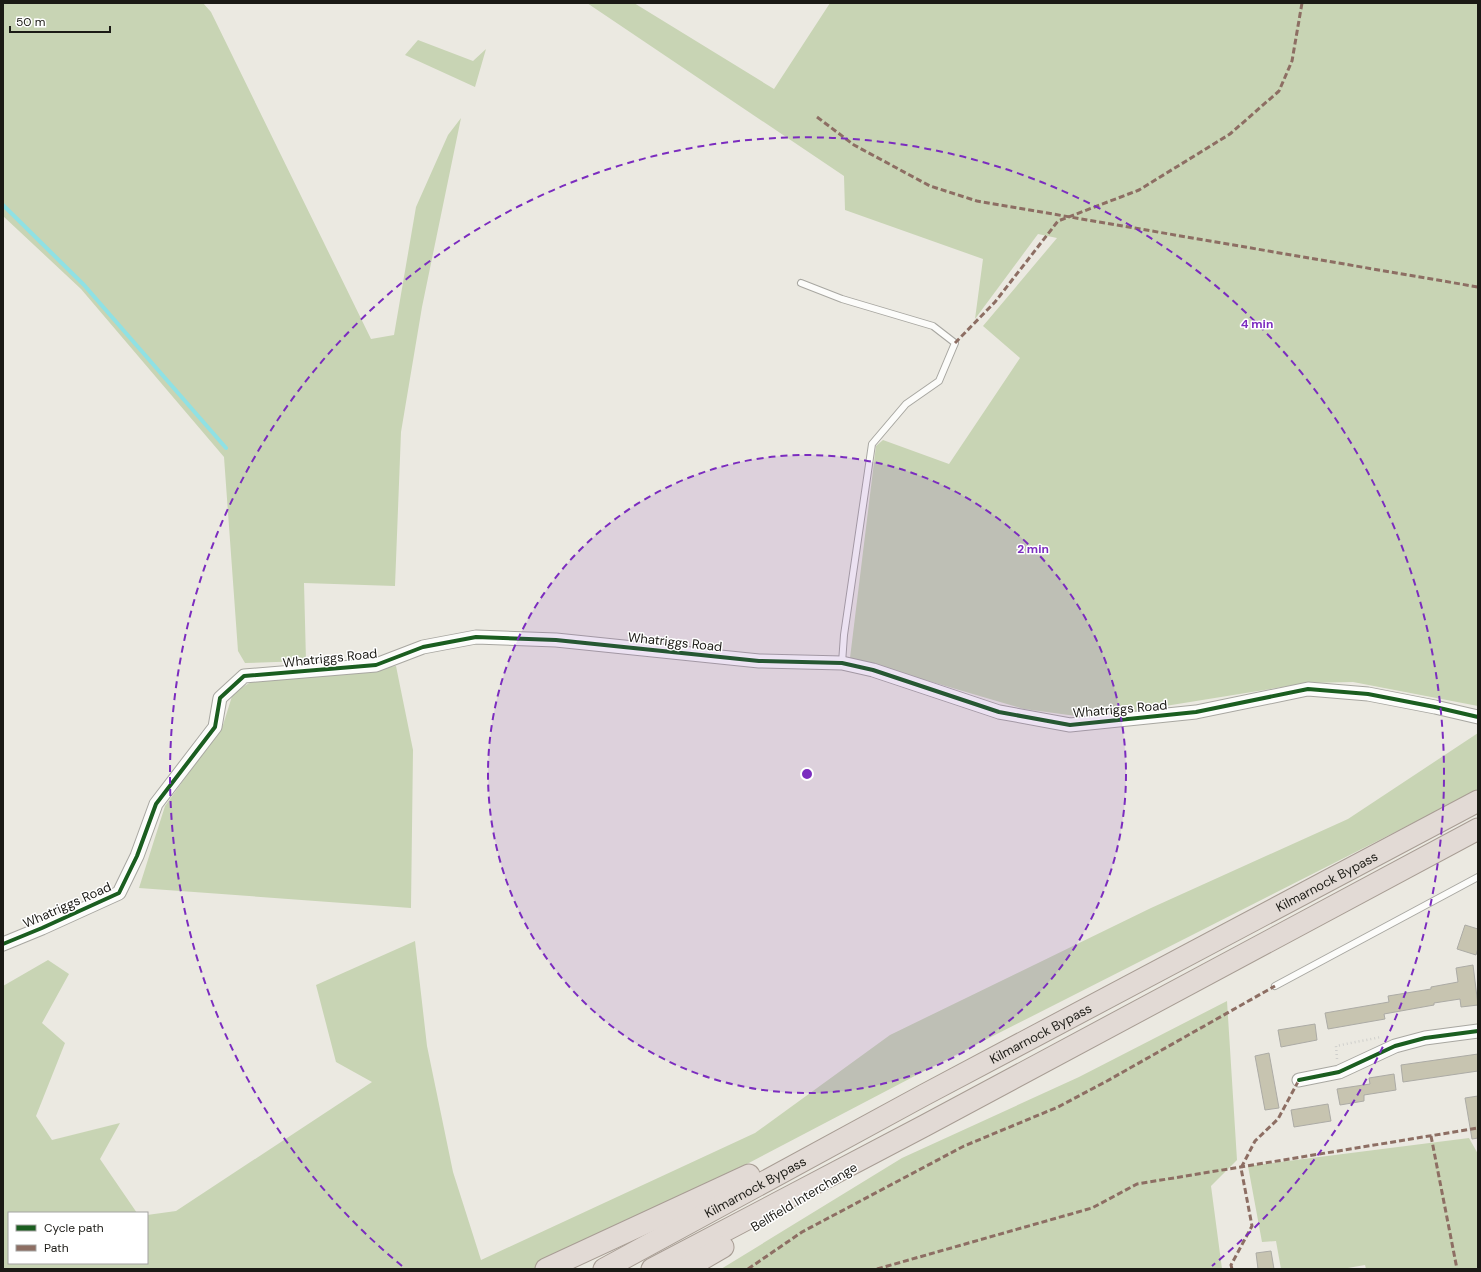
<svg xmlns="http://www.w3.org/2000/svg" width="1481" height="1272" font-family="'DM Sans',sans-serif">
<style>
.green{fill:#c8d4b4}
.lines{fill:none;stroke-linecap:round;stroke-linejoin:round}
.stream{stroke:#8fe1e4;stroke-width:4}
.building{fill:#c7c4b0;stroke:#acaba5}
.service-casing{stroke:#a8a7a1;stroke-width:8}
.minor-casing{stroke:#a8a7a1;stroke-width:15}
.trunk-casing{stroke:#a89d94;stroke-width:23}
.path{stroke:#cfcfcc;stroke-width:2.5;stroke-dasharray:1 3;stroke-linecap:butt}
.service{stroke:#fcfcfa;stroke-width:6}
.minor{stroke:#fcfcfa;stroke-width:13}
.trunk{stroke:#e2dad5;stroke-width:21}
.quiet{stroke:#8d6e63;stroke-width:3;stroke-dasharray:6 3;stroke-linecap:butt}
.cycleway-casing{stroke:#fff;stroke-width:6}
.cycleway{stroke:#1b5e20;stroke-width:4}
.ring{fill:none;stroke:#7b2cbf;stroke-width:2;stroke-dasharray:7 5}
.labels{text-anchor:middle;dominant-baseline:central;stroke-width:3;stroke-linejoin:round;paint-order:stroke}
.street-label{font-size:13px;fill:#1b1a15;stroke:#fff}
.centre{fill:#7b2cbf;stroke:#fff;stroke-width:2}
.ring-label{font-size:12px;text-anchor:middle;font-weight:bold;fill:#7b2cbf;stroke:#fff;stroke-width:3;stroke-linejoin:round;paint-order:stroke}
</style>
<rect width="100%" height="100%" fill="#ebe9e1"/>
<g class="green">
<polygon points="3,3 203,3 211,12 371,339 394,335 416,207 448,135 461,118 422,307 401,432 395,586 304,583 306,661 245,663 238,651 224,457 81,289 3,216"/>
<polygon points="587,3 634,3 774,89 830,3 1478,3 1478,706 1353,682 1307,683 1091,718 1024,709 850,658 876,446 883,440 949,464 1020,358 983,326 1057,238 1038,234 975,319 983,259 845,210 844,176"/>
<polygon points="418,40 473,61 486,49 475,87 405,55"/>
<polygon points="396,666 413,750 411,908 139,888 165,806 223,725 233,693 251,682"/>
<polygon points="1478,733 1478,790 930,1068 602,1240 536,1269 3,1269 3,986 48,960 69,974 42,1023 65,1043 36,1116 52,1140 120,1123 100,1159 137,1213 9,1213 9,1263 147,1263 147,1215 176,1211 372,1082 336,1062 316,985 415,941 427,1046 453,1172 481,1260 755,1133 890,1035 1151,908 1348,819"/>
<polygon points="1227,1001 1237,1160 1211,1186 1222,1269 721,1269 902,1158 1079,1077"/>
<polygon points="1469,1138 1478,1154 1478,1269 1366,1269 1365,1265 1342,1269 1281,1269 1276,1241 1262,1242 1248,1166"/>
</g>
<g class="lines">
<polyline class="stream" points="3,205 84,285 226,448"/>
</g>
<g class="building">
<polygon points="1465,925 1478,929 1478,948 1476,955 1457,949"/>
<polygon points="1473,965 1478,1005 1461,1007 1460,999 1434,1003 1434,1005 1384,1014 1385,1019 1328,1029 1325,1013 1389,1002 1388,996 1431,989 1431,987 1458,982 1456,968"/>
<polygon points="1315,1024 1317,1040 1281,1047 1278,1030"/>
<polygon points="1269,1053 1279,1108 1265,1110 1255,1056"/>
<polygon points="1478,1054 1478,1071 1403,1082 1401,1065"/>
<polygon points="1394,1074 1396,1090 1364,1095 1364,1101 1340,1105 1337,1089 1370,1084 1369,1078"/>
<polygon points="1478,1096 1478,1138 1472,1139 1465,1098"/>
<polygon points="1328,1104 1331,1121 1294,1127 1291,1110"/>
<polygon points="1271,1251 1274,1269 1258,1269 1256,1253"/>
</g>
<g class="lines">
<g class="service-casing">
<g id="service">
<polyline points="801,283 842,299 933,326 955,343 939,381 906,404 872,444 844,635 842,663"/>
<polyline points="1275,986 1478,877"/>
</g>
</g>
<g class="minor-casing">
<g id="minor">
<polyline points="3,944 42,928 119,893 137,856 156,804 215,727 220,698 244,676 376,665 423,647 476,637 556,640 759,661 842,663 873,670 999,712 1070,725 1196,712 1308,689 1368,694 1435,707 1478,717"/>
<polyline points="1299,1080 1339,1072 1395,1046 1425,1038 1478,1031"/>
</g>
</g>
<g class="trunk-casing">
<g id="trunk">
<polyline points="546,1269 749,1175"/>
<path id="s1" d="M604 1269 924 1095 1478 801"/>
<polyline points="652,1269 924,1126 1478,829"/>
<polyline points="685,1269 723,1247"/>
</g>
</g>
<polyline class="path" points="1337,1059 1336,1046 1381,1037"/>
<use href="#service" class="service"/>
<use href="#minor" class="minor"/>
<use href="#trunk" class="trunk"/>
<g class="quiet">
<polyline points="817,117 854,145 930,186 977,201 1478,287"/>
<polyline points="955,343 995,302 1058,221 1139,190 1230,134 1279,91 1292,61 1302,3"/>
<polyline points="1431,1136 1457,1269"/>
<polyline points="748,1269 802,1232 964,1146 1058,1107 1107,1081 1275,986"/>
<polyline points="877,1269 1092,1208 1137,1184 1478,1128"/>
<polyline points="1232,1269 1231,1265 1252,1226 1241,1168 1255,1141 1278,1119 1299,1080"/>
</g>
<g class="cycleway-casing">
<g id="cycleway">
<polyline points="3,944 42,928 119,893 137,856 156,804 215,727 220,698 244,676 376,665 423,647 476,637 556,640 759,661 842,663 873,670 999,712 1070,725 1196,712 1308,689 1368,694 1435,707 1478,717"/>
<polyline points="1299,1080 1339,1072 1395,1046 1425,1038 1478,1031"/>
</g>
</g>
<use href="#cycleway" class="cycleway"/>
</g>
<circle cx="807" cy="774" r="319" fill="#7b2cbf" fill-opacity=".12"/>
<g class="ring">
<circle cx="807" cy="774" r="319"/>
<path d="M402 1266A637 637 0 1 1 1212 1266"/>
</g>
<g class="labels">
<g class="street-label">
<text transform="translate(675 642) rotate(6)">Whatriggs Road</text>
<text transform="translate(330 658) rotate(-6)">Whatriggs Road</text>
<text transform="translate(1120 709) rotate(-5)">Whatriggs Road</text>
<text stroke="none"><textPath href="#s1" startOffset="820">Kilmarnock Bypass</textPath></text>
<text transform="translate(67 905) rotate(-24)">Whatriggs Road</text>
<text stroke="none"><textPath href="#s1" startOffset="496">Kilmarnock Bypass</textPath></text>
<text stroke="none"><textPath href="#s1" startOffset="172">Kilmarnock Bypass</textPath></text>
<text transform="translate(804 1197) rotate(-31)">Bellfield Interchange</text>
</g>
</g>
<circle cx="807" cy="774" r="6" class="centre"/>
<g class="ring-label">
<text x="1257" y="328">4 min</text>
<text x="1033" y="553">2 min</text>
</g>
<rect width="1481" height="1272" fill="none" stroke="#1b1a15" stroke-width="8"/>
<rect x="8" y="1212" width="140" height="52" fill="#ffffff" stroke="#a4a3a1"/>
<rect x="16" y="1225" width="20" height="6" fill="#1b5e20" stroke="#a4a3a1"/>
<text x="44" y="1232" font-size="12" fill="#1b1a15">Cycle path</text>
<rect x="16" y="1245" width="20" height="6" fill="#8d6e63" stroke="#a4a3a1"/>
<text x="44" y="1252" font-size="12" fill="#1b1a15">Path</text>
<path d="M10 26v6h100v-6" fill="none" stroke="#1b1a15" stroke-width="2"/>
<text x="16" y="26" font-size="12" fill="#1b1a15" stroke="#ffffff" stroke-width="3" paint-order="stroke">50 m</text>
</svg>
